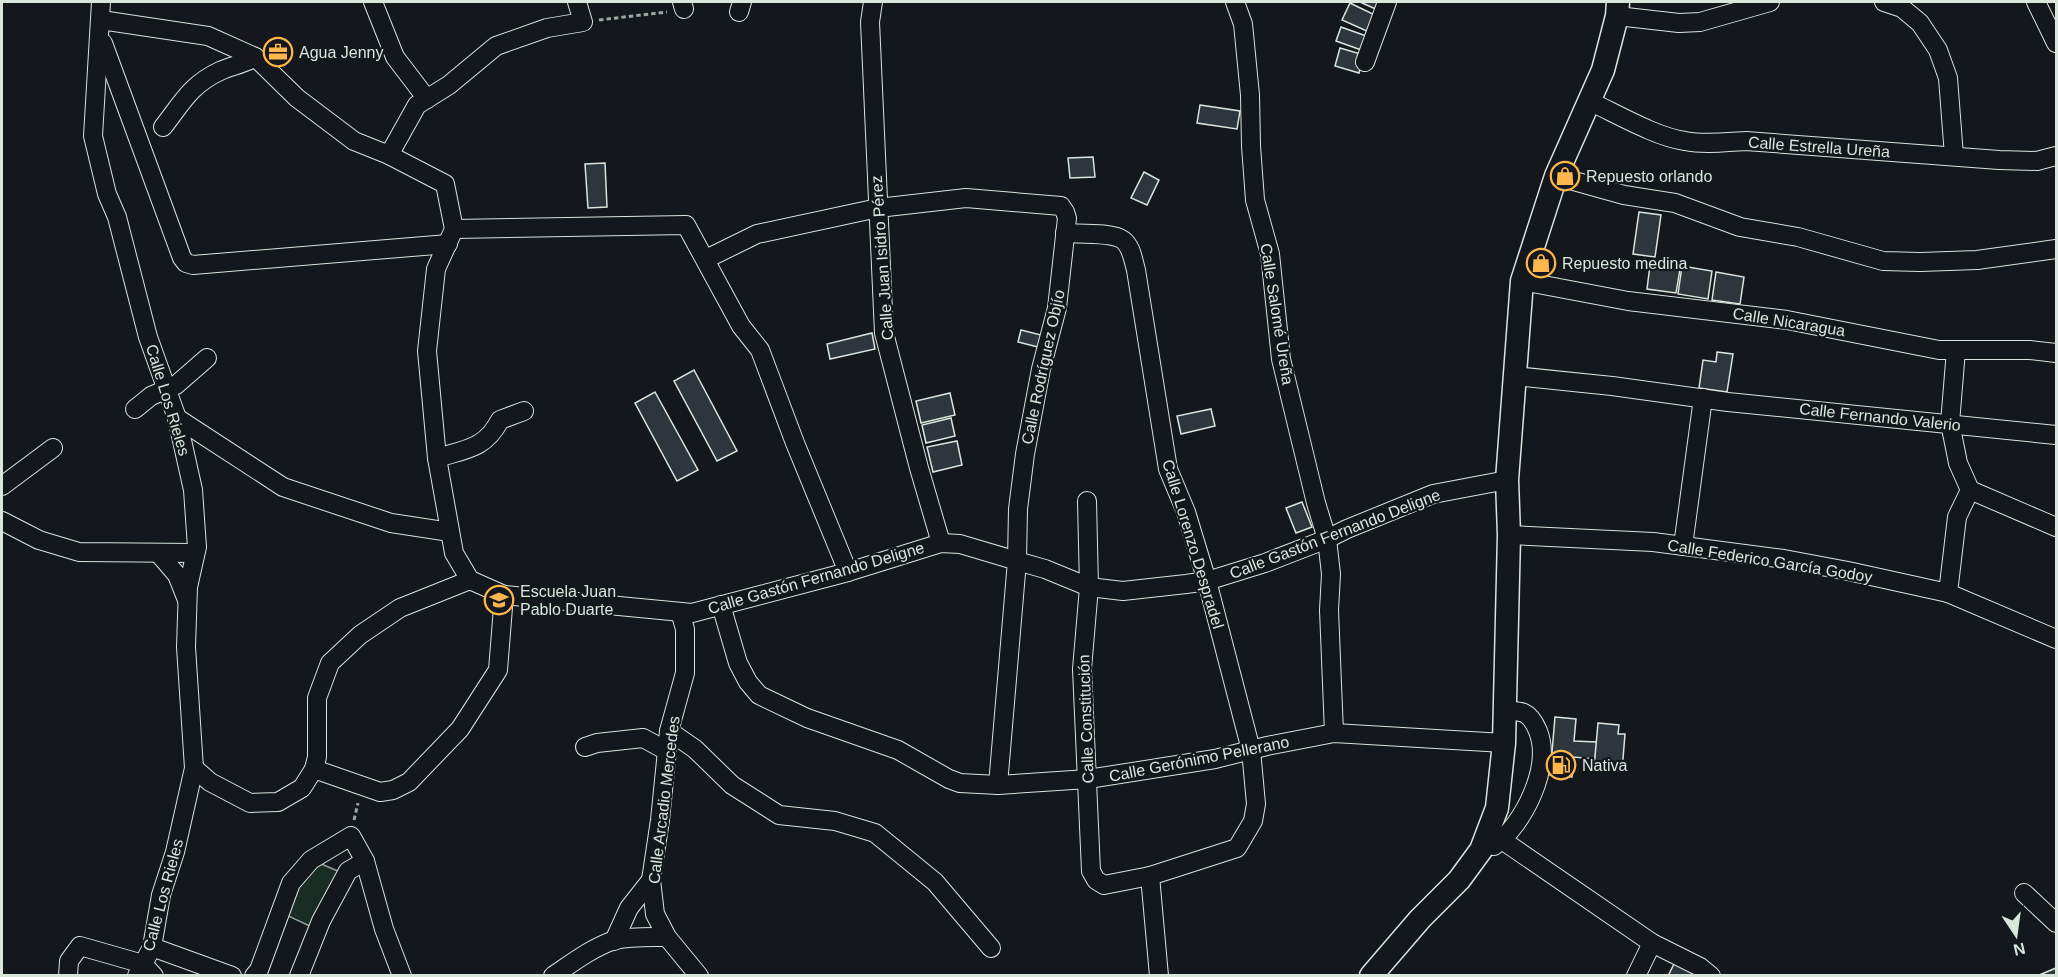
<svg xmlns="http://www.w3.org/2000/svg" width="2058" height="977" font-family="Arial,sans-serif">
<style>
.green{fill:#1a2d24;stroke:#939e99;stroke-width:1.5}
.building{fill:#2c363c;stroke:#d8e6dc;stroke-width:1.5}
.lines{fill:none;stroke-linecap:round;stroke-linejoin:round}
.minor-casing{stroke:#d8e6dc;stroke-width:20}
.major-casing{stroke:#d8e6dc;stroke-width:25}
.path{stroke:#9da8a2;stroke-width:3;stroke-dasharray:4.5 3;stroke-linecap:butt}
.minor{stroke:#14181c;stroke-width:18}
.major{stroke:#14181c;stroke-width:22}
.labels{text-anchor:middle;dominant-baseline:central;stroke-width:4.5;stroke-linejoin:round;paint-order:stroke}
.poi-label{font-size:16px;fill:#d8e6dc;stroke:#14181c;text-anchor:start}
.street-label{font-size:16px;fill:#d8e6dc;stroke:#14181c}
</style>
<rect width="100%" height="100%" fill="#14181c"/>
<polygon class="green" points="312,860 340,872 314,928 286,915"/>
<g class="building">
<polygon points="1360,2 1384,2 1380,11"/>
<polygon points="1350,3 1377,16 1369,32 1342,20"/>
<polygon points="1341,27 1369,37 1364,51 1336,41"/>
<polygon points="1340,48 1364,55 1359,73 1335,66"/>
<polygon points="1200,105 1240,111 1237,129 1197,123"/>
<polygon points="1093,157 1095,177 1070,178 1068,158"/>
<polygon points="605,163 607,207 588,208 585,164"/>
<polygon points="1144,172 1159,180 1147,205 1131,198"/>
<polygon points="1639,212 1661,215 1655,257 1633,254"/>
<polygon points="1650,265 1680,269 1676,293 1647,289"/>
<polygon points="1682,266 1712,271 1708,299 1678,294"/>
<polygon points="1716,272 1744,277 1740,304 1712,300"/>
<polygon points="1021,330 1045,336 1042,348 1018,342"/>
<polygon points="872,333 875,349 830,359 827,344"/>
<polygon points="1717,352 1733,354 1727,392 1699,388 1703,360 1716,362"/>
<polygon points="694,370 737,451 717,461 674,381"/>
<polygon points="655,392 698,470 677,481 635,403"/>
<polygon points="950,393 955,415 921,423 916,401"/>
<polygon points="1211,409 1215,426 1181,434 1177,416"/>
<polygon points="951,418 955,436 926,443 922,425"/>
<polygon points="957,441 962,465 933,472 927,447"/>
<polygon points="1302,502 1312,527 1296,533 1286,508"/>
<polygon points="1555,717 1576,719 1574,741 1597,742 1595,759 1573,757 1572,777 1550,775"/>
<polygon points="1598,723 1619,725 1618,734 1625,734 1622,771 1594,768"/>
<polygon points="1675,962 1694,972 1692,976 1668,976"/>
<polygon points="2056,968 2056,976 2037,976"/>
</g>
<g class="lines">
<g class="minor-casing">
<g id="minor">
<polyline points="101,2 93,136 107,194 117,217 148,337 177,418 193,490 197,547 188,587 186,647 194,768 175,852 161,895 152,947 137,976"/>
<polyline points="373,2 395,57 427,99"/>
<polyline points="682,2 684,9"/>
<polyline points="873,2 870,22 884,333 919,468 941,543"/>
<polyline points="1235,2 1243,24 1250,95 1251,146 1255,200 1270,254 1281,359 1316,503 1327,539 1331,574 1329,610 1334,733"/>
<polyline points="1884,2 1902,8 1920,23 1938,50 1948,78 1954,156"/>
<polyline points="2036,2 2056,43"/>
<polyline points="739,12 742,2"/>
<polyline points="1617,16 1679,23 1700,22 1770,2"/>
<polyline points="101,20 208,36 255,57 297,98 354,141 389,155 445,184 454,229 436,269 427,351 437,458 454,553 470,580 504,595 692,613 848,572 941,543 960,544 1017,561 1045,569 1089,587 1123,591 1186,584 1207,581 1265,563 1327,539 1347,529 1433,494 1507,480"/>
<polyline points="103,43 182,258 186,263 193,265 448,244"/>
<polyline points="1365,62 1387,2"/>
<path d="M1589 101C1617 114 1656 137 1685 141 1705 145 1726 142 1746 141L1999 160 2037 161 2056 156"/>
<path d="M163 127C182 103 190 85 220 71 231 66 244 64 255 57"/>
<polyline points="389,155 417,105 449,85 496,46 547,28 583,22 577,2"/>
<polyline points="1556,176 1624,195 1675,203 1740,227 1798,237 1883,261 1920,262 1977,260 2056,249"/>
<polyline points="454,229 686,225 741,326 760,350 795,443 848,572"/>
<path d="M1065 233C1078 234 1113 232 1123 240 1132 247 1133 260 1136 270L1168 469 1186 512 1207 581 1251 750 1256 804 1253 821 1237 848 1150 876 1104 885 1096 880 1091 871 1082 669 1089 587 1087 501"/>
<polyline points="706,259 757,234 878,208 966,198 1061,206 1065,212 1067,218 1057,308 1041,369 1025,454 1018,509 1017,561 998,785"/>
<polyline points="1522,281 1628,301 1787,320 1939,350 2030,350 2056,353"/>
<polyline points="1956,350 1950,423 1958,463 1970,490 2056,527"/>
<polyline points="1515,376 1612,386 1728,402 2056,435"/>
<polyline points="135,409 151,396 176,385 207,358"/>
<polyline points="177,418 283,487 391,523 450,532"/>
<path d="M437 458C466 449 485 449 500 420L524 411"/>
<polyline points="2,486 53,448"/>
<polyline points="2,521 39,540 79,552 195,553"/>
<polyline points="1509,535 1653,542 1784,559 1848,571 1948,593 2056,639"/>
<polyline points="1683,546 1703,398"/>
<polyline points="159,554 177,575 187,600"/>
<polyline points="1948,593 1957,517 1970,490"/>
<polyline points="721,605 738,663 748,682 759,695 807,718 898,750 949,779 960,783 998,785 1088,779 1215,759 1267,746 1334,733 1504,743"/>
<polyline points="680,612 685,629 685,673 669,731 660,820 651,880 655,914 667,937 699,976"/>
<polyline points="669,731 695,749 732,785 779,815 835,821 875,833 935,882 991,948"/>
<polyline points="585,747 597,743 643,738 667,751"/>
<polyline points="194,768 210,782 250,803 278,802 302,788 314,769 317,757 317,698 330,663 360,635 400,608 470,580"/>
<polyline points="314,769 380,792 393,790 409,782 460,729 498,670 504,595"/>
<polyline points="1502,840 1652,943 1700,967 1711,976"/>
<path d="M1494 846C1524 824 1552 767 1538 731 1535 724 1531 716 1524 713 1519 711 1511 711 1505 710"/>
<polyline points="1150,876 1159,976"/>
<polyline points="2024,893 2056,923"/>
<polyline points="614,941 629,908 651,880"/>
<polyline points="152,947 232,976"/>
<polyline points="68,976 69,961 80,946 143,964 154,976"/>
<polyline points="254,976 259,970 291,883 311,860 351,836 365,861 384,929 402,976"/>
<polyline points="299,976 321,921 348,871 365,861"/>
<path d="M553 976C572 963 593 947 615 940 632 936 650 937 667 937"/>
<polyline points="1636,976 1652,943"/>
</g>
</g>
<g class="major-casing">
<polyline id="major" points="1371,976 1420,919 1459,880 1481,850 1497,808 1504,743 1509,535 1507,480 1522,281 1556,176 1603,70 1617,16 1618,2"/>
</g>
<g class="path">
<polyline points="599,20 667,12"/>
<polyline points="354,820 358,803"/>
</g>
<use href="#minor" class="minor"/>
<use href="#major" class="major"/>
</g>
<defs>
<g id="office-ring" transform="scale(1.5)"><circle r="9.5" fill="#14181c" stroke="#ffb74d" stroke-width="1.5"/><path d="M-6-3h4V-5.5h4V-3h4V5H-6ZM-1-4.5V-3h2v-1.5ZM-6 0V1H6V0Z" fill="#ffb74d"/></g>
<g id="shop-ring" transform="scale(1.5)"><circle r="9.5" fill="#14181c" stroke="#ffb74d" stroke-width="1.5"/><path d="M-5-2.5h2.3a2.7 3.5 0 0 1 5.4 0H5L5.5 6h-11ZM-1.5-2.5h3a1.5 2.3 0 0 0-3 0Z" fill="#ffb74d"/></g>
<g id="school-ring" transform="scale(1.5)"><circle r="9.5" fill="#14181c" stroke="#ffb74d" stroke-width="1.5"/><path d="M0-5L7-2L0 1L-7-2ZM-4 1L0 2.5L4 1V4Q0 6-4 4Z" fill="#ffb74d"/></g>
<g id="fuel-ring" transform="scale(1.5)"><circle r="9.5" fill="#14181c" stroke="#ffb74d" stroke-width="1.5"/><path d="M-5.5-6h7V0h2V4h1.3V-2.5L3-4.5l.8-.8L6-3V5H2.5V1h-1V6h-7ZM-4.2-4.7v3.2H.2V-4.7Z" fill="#ffb74d"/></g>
</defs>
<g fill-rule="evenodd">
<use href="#office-ring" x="278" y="52"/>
<use href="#shop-ring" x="1565" y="176"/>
<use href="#shop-ring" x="1541" y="263"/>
<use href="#school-ring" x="499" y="600"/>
<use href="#fuel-ring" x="1561" y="765"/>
</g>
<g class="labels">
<g class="poi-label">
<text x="299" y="52">Agua Jenny</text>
<text x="1586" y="176">Repuesto orlando</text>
<text x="1562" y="263">Repuesto medina</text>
<text x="520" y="591">Escuela Juan<tspan x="520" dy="18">Pablo Duarte</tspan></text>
<text x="1582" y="765">Nativa</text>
</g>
<g class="street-label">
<text transform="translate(1819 147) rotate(4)">Calle Estrella Ureña</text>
<text transform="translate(882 258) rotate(-94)">Calle Juan Isidro Pérez</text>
<text transform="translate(1277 314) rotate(81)">Calle Salomé Ureña</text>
<text transform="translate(1789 322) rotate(9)">Calle Nicaragua</text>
<text transform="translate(1043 367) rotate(-78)">Calle Rodríguez Objío</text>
<text transform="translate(168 400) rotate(73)">Calle Los Rieles</text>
<text transform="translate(1880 417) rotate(6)">Calle Fernando Valerio</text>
<text transform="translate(1335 534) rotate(-21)">Calle Gastón Fernando Deligne</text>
<text transform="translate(1193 544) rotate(73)">Calle Lorenzo Despradel</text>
<text transform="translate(1770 561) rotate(9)">Calle Federico García Godoy</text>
<text transform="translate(816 578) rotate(-16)">Calle Gastón Fernando Deligne</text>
<text transform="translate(1086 719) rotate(-92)">Calle Constitución</text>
<text transform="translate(1199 759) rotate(-11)">Calle Gerónimo Pellerano</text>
<text transform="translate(664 800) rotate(-83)">Calle Arcadio Mercedes</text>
<text transform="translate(163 895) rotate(-75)">Calle Los Rieles</text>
</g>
</g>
<rect width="2058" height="977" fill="none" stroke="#d8e6dc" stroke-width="6"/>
<g transform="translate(2016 935) rotate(167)" stroke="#14181c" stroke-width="4.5" paint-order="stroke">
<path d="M0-4.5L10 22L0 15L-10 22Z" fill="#d8e6dc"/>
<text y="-9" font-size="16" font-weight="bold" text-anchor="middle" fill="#d8e6dc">N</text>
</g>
</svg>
